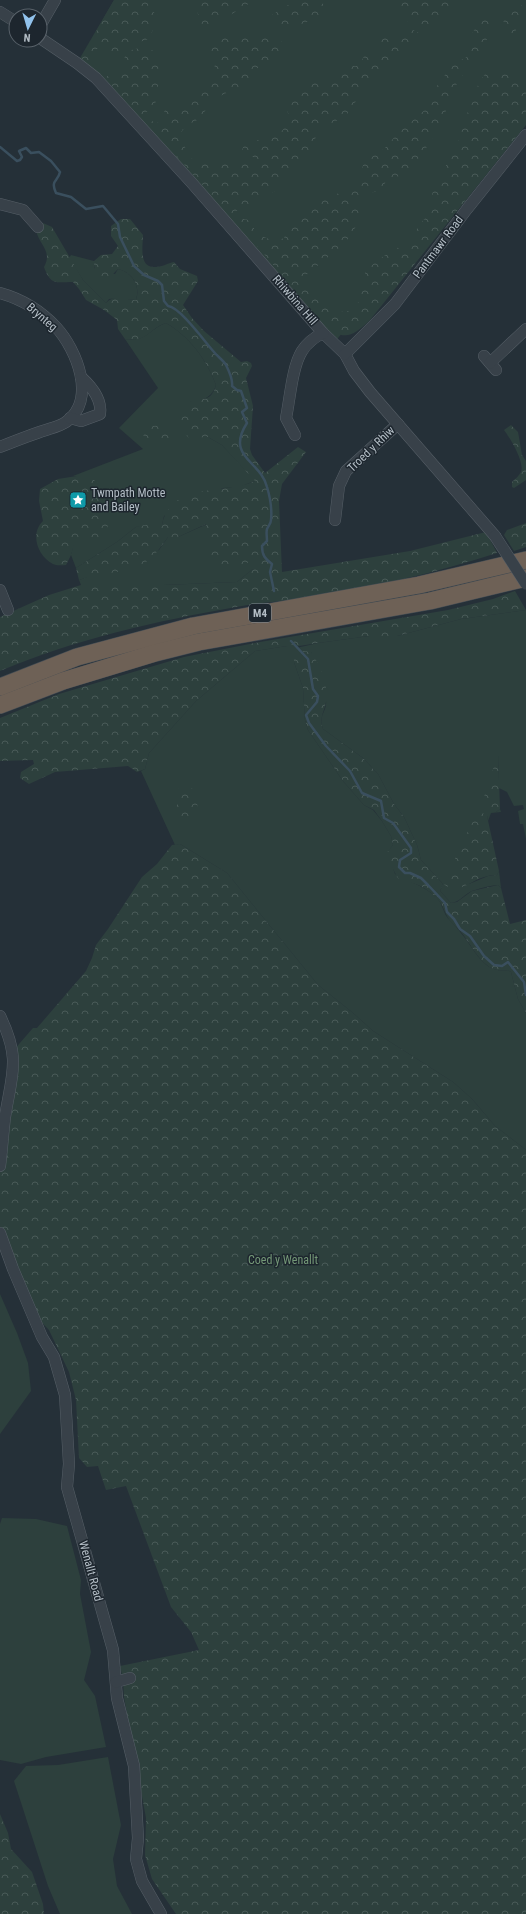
<svg xmlns="http://www.w3.org/2000/svg" width="526" height="1914" font-family="'Roboto Condensed',sans-serif">
<style>
.green{fill:#2d403d}
.forest{fill:url(#forest-crowns)}
.lines{fill:none;stroke-linecap:round;stroke-linejoin:round}
.stream{stroke:#3a4f5e;stroke-width:2.5}
.minor-casing{stroke:#565f67;stroke-width:12}
.highway-casing{stroke:#434c54;stroke-width:18}
.minor{stroke:#384149;stroke-width:11}
.highway{stroke:#6e6156;stroke-width:17}
.minor-bridge-casing{stroke:#565f67;stroke-width:12;stroke-linecap:butt}
.minor-bridge{stroke:#384149;stroke-width:11}
.labels{text-anchor:middle;dominant-baseline:central;stroke-width:3;stroke-linejoin:round;paint-order:stroke}
.shield{fill:#1d262e;stroke:#869098;stroke-width:1}
.shield-label{font-size:11px;font-weight:bold;fill:#b3bdc5}
.street-label{font-size:12px;fill:#b3bdc5;stroke:#1d262e}
.poi-label{font-size:12px;fill:#b3bdc5;stroke:#1d262e;text-anchor:start}
.park-label{font-size:12px;fill:#749877;stroke:#1d262e}
</style>
<defs>
<pattern id="forest-crowns" width="20" height="18" patternUnits="userSpaceOnUse"><rect width="20" height="18" fill="#2d403d"/><path d="M2 6a3 3 0 1 1 6 0M12 15a3 3 0 1 1 6 0" fill="none" stroke="#495a58"/></pattern>
</defs>
<rect width="100%" height="100%" fill="#253038"/>
<g class="green">
<polygon points="114,0 526,0 526,107 334,343 77,63"/>
<path d="M71 255 94 261V268L115 274 118 269C132 272 141 286 136 300 127 300 119 298 109 299L106 303 83 280 69 258Z"/>
<path d="M166 323C189 336 207 360 216 385 212 398 202 401 190 402L201 436 208 437 222 445 255 480 265 477 239 487 223 488 164 516 162 525 136 527 117 542 76 568 71 555 74 541H87L89 476H73L143 449 119 428 158 388 125 339C147 342 149 329 166 323Z"/>
<polygon points="207,524 253,557 253,569 237,582 164,585 81,585 79,580 159,550 168,537 178,537"/>
<path d="M526 610V839L523 824H520L518 811 524 809 523 805 514 806 507 792 499 788 498 755 496 812 500 809 501 812 491 813 488 821 487 816 469 884 488 876 497 875 499 871 501 888 498 885C492 885 476 889 470 892 463 896 459 902 451 903L440 891 443 884 421 860 417 845 404 817 394 804 378 774 363 758 323 729C318 714 327 712 326 701 325 687 316 666 311 652H301L294 662 303 688 305 720 308 730 343 781 364 805 373 810 382 821 391 836 393 845 386 855 391 862 395 874C409 882 425 886 437 898 442 903 443 911 447 917 451 922 457 927 461 933 474 948 484 975 508 970L511 972 518 999 526 1013V1150L495 1126 472 1099 453 1082 373 1031 353 1013 318 985 227 873 180 844 175 845 141 771 145 769 149 753 196 701 255 651 287 646 296 648 318 643 369 636H397L461 619Z"/>
<polygon points="0,1294 17,1333 28,1363 31,1391 0,1434"/>
<polygon points="2,1518 36,1519 67,1526 81,1580 80,1594 91,1652 84,1680 95,1696 106,1747 46,1757 21,1764 0,1760 0,1524"/>
<polygon points="108,1757 121,1825 113,1859 117,1886 132,1914 60,1914 48,1886 14,1781 26,1766 58,1765"/>
</g>
<g class="forest">
<path d="M114 0H149L148 8 160 17C157 25 151 30 150 38 136 45 130 41 117 52L107 51 100 47 95 50V60L91 65 81 58Z"/>
<polygon points="211,0 255,0 212,26 203,26 199,20 197,9 202,2"/>
<path d="M296 0C304 0 331 0 328 12 327 18 321 20 316 22L311 20C297 25 283 38 271 24L272 15Z"/>
<polygon points="402,0 452,0 437,26 427,29 407,21 400,3"/>
<path d="M515 0H520C526 11 518 26 513 36L507 37 504 33C502 19 505 11 515 0Z"/>
<path d="M483 15 493 17 494 26 473 65 460 78 453 91 443 119 429 144 415 163 401 176 387 178C381 197 372 189 359 197L356 205 359 212 357 225 345 243 305 276 296 277C299 282 303 283 307 288 317 301 342 324 357 304 359 302 359 298 360 295 364 284 366 285 365 272 376 260 394 248 409 243L419 225 429 214 433 189 443 176 447 162 458 142 473 96 480 81 488 70 512 76 526 84V125L370 320C352 337 344 342 324 324L239 225 104 77C122 73 121 66 127 51 134 50 146 45 152 50 163 59 158 96 154 108L146 112 153 122 159 123C167 101 171 106 190 107L194 98 210 85C214 72 218 63 211 50L214 42 222 37C247 46 274 16 285 49 275 68 272 58 259 67 252 71 250 78 245 83 237 90 226 92 217 98 209 103 206 112 199 118 194 124 190 121 182 131L184 145 190 158 205 164H252L255 160 252 156 242 150 244 145C265 134 278 145 290 118L284 103 293 97 300 94 311 78 328 82 338 76 341 65 358 66 365 55H373L379 51V45L372 41 373 35C378 35 381 36 386 38 394 40 403 32 409 28L421 34 419 42 412 48H406L395 59C378 60 385 67 376 75 373 78 368 80 365 83 363 100 352 101 347 115L323 128 317 135 309 151 298 159 282 183 275 191 236 211 238 218 249 220 254 224V232L275 242 284 238 287 230 298 217 324 199 342 192 359 179 364 162 384 149 399 132 426 109 437 86 453 64 467 57 471 50 469 39Z"/>
<path d="M121 219H130L143 235C143 245 138 269 156 267 162 267 168 263 174 262L180 269 197 276 198 281 183 305 192 318 204 331 241 362 247 361 251 363 252 366 246 378 253 406 250 449 252 455 265 473 298 447 306 452 282 484 279 501 282 572 410 551 486 532 497 553C435 573 370 588 305 598 282 602 259 602 236 607 157 621 75 639 0 671V617L49 595 81 585H164L237 582 253 569V558L245 565 212 566 206 524 178 537H168C162 545 157 553 150 559 130 575 102 571 79 580L76 568 117 542 136 527 153 523 162 525C170 481 225 495 255 481L222 445 208 437 189 438C181 431 176 407 189 402 202 397 211 403 216 385 207 360 189 336 166 323 148 329 149 342 125 339L118 329 117 320 104 310 86 300 79 289 73 282C56 282 51 286 44 267 53 251 39 245 36 230L43 223 52 227 83 280 106 303C114 294 126 300 136 300 141 286 132 272 118 269L108 279H101C95 274 94 269 94 261L101 255 112 254 118 246 111 236V226Z"/>
<polygon points="161,425 169,429 170,437 167,441 151,443 145,439 143,434 145,430 151,426"/>
<path d="M511 425 518 432 522 455 526 461V480L514 488 512 487V482C515 479 519 476 521 472 525 462 510 438 504 430Z"/>
<path d="M77 476H89C97 482 105 489 109 499 114 511 109 534 97 539 90 542 82 541 75 541L71 555 66 565C62 565 57 566 53 564 37 556 30 533 43 521L39 501 40 489 58 479Z"/>
<polygon points="526,523 526,547 514,551 504,535 507,530"/>
<polygon points="515,591 526,610 461,619 397,636 369,636 318,643 299,646 291,651 287,646 255,651 196,701 149,753 145,769 137,772 128,766 55,772 29,784 20,778 21,772 34,764 33,760 0,761 0,718 59,694 184,657 260,642 448,610 493,599"/>
<path d="M304 651 311 652C320 666 329 684 326 702 324 713 319 717 323 729L363 758 378 774 394 804 404 817 417 845 421 860 443 884 478 810 487 816 499 871 497 875C494 876 491 875 488 876 471 879 460 896 443 884L440 891 451 903 457 902 472 891 498 885 501 888 510 924 526 920V1013L518 999 511 972 508 970C484 975 474 948 461 932 456 926 450 922 447 916 444 911 443 906 440 902 432 891 414 880 401 882 394 874 392 864 385 855L393 845 391 836 382 821 374 810 364 805 343 781 308 730 305 720 303 688 294 662V656Z"/>
<polygon points="498,754 500,809 496,812 483,800"/>
<path d="M188 785 197 793C200 808 195 816 182 823L177 819V793L180 786Z"/>
<polygon points="180,844 227,873 318,985 353,1013 373,1031 453,1082 472,1099 495,1126 526,1150 526,1914 176,1914 152,1879 145,1855 146,1818 124,1697 123,1679 120,1666 199,1650 191,1632 171,1607 126,1486 106,1490 98,1466 87,1467 79,1458 76,1400 69,1372 49,1330 30,1310 0,1233 0,1166 13,1051 33,1028 37,1028 86,971 92,958 96,945 108,929 142,877 157,864 172,845"/>
<polygon points="0,1814 8,1833 11,1849 32,1872 43,1904 44,1914 0,1914"/>
</g>
<g class="lines">
<g class="stream">
<path d="M0 147 17 161 20 160 22 157 19 151 26 148 31 153 39 152 51 161 60 172C58 182 50 180 56 193L71 197 86 209 103 206 118 224 120 237 134 266 144 275 158 281 162 285 164 301 168 306C180 307 205 342 214 352 217 356 224 361 226 365 229 371 233 380 232 386L237 390 241 391 247 408 242 412 247 423C225 457 261 461 267 487 270 497 272 510 271 520 271 524 268 526 267 529 266 532 267 537 267 541L262 546C262 555 265 559 272 564L270 572 274 591"/>
<polyline points="291,641 308,659 313,689 318,696 317,702 306,715 309,723 326,746 350,771 362,793 381,801 384,818 393,823 411,848 411,853 400,860 399,867 405,873 410,873 421,878 428,885 445,903 447,912 454,919 460,929 470,936 484,956 494,965 502,966 508,962 524,982 526,995"/>
</g>
<g class="minor-casing">
<g id="minor">
<polyline points="0,12 16,22"/>
<polyline points="40,26 55,0"/>
<polyline points="40,38 77,63 96,78 191,182 323,333 345,354 354,371 370,392 495,536"/>
<polyline points="0,204 23,210 38,227"/>
<path d="M0 293C22 299 40 310 56 327 77 350 97 400 66 422 60 426 52 428 46 430 30 435 15 441 0 447"/>
<polyline points="345,354 395,304 467,209 526,135"/>
<polyline points="484,356 496,370"/>
<polyline points="490,363 526,329"/>
<path d="M70 418 81 421 100 414C102 400 91 386 81 377"/>
<path d="M295 435 286 418C290 399 292 367 302 351 307 343 315 337 323 333"/>
<polyline points="335,520 339,486 346,471 398,424"/>
<polyline points="0,590 8,610"/>
<path d="M0 1016C21 1059 12 1073 5 1117 3 1133 2 1150 0 1166"/>
<polyline points="0,1233 13,1269 42,1337 54,1357 65,1395 69,1464 67,1487 113,1650 117,1698 134,1766 138,1838 136,1859 142,1881 161,1914"/>
<polyline points="116,1682 130,1678"/>
</g>
</g>
<g class="highway-casing">
<g id="highway">
<polyline points="0,687 77,657 193,626 419,585 526,560"/>
<polyline points="0,705 63,681 155,653 199,642 430,601 526,578"/>
</g>
</g>
<use href="#minor" class="minor"/>
<use href="#highway" class="highway"/>
<g class="minor-bridge-casing">
<polyline id="minor-bridge" points="495,536 526,584"/>
</g>
<use href="#minor-bridge" class="minor-bridge"/>
</g>
<defs>
<g id="sight-square" transform="scale(0.9)"><rect x="-9" y="-9" width="18" height="18" rx="4" fill="#0f9aa8" stroke="#1d262e"/><path d="M0-6L1.8-2.2L6-1.7L2.9 1.2L3.7 5.4L0 3.3L-3.7 5.4L-2.9 1.2L-6-1.7L-1.8-2.2Z" fill="#fff"/></g>
</defs>
<g fill-rule="evenodd">
<use href="#sight-square" x="78" y="500"/>
</g>
<g class="labels">
<rect class="shield" x="249" y="604" width="22" height="18" rx="3"/>
<g class="shield-label">
<text x="260" y="613">M4</text>
</g>
<g class="street-label">
<text transform="translate(438 247) rotate(-53)">Pantmawr Road</text>
<text transform="translate(295 300) rotate(49)">Rhiwbina Hill</text>
<text transform="translate(42 317) rotate(41)">Brynteg</text>
<text transform="translate(371 449) rotate(-44)">Troed y Rhiw</text>
<text transform="translate(91 1571) rotate(75)">Wenallt Road</text>
</g>
<g class="poi-label">
<text x="91" y="493">Twmpath Motte<tspan x="91" dy="14">and Bailey</tspan></text>
</g>
<g class="park-label">
<text x="283" y="1260">Coed y Wenallt</text>
</g>
</g>
<g transform="translate(28 28) rotate(185)"><circle r="19" fill="#1d262e" stroke="#59626a"/>
<path d="M0-3L7 15L0 10L-7 15Z" fill="#91c2ec"/>
<text y="-6" font-size="11" font-weight="bold" text-anchor="middle" fill="#b3bdc5">N</text>
</g>
</svg>
